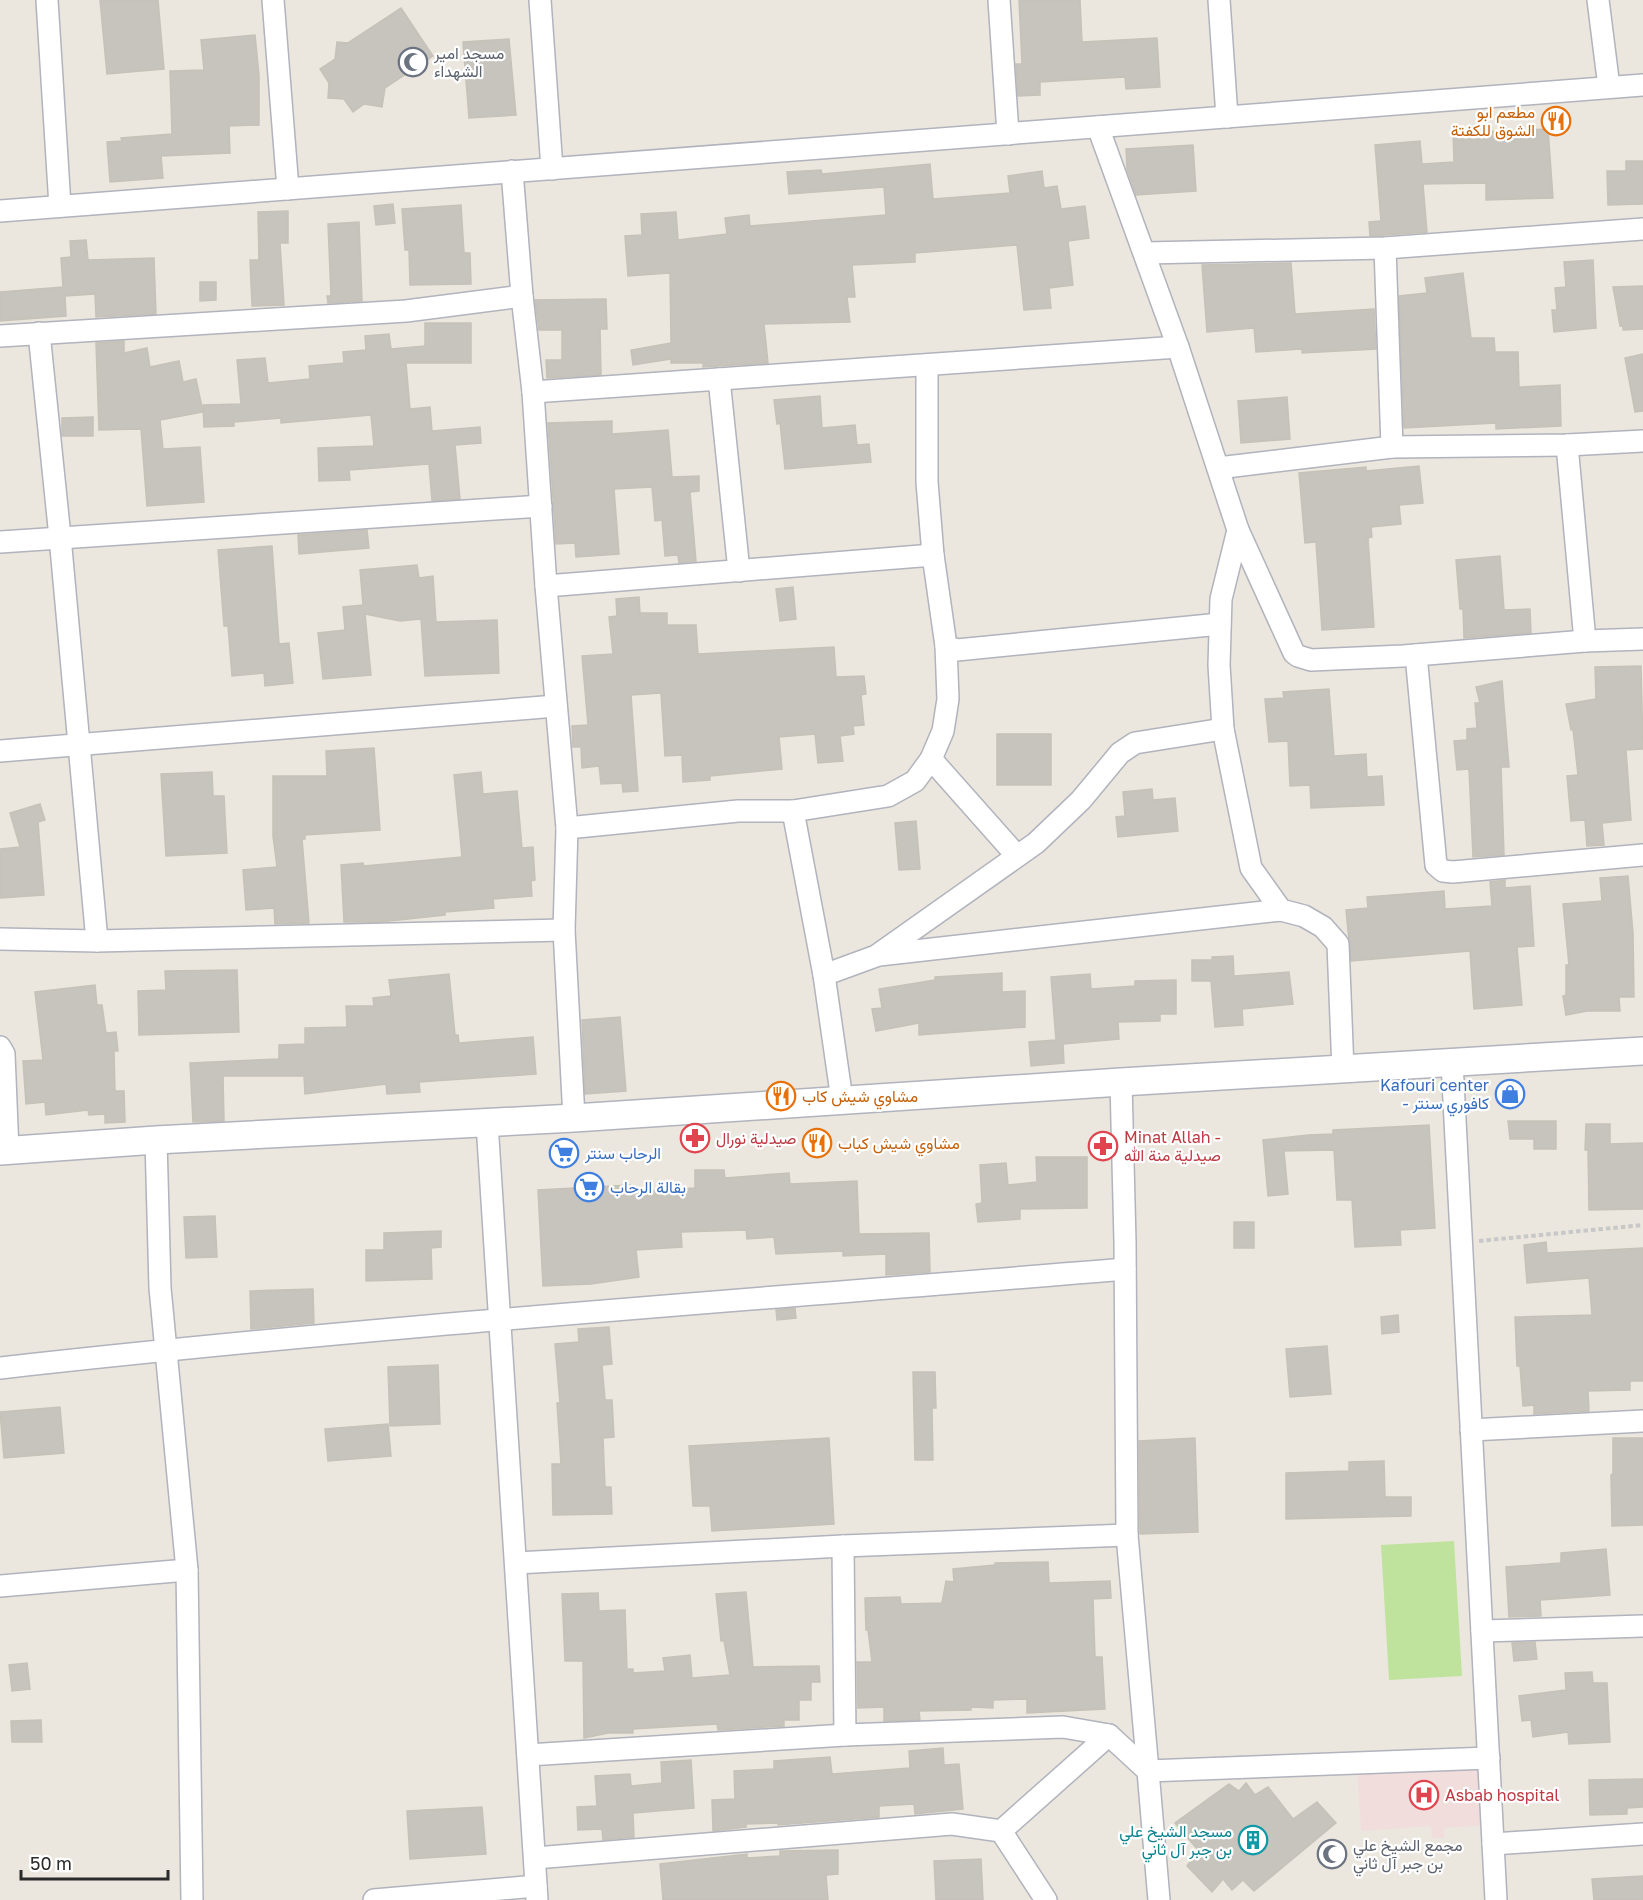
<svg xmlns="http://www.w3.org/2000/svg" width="1643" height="1900" font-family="'Golos Text',Vazirmatn,sans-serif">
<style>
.medical{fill:#f1dddc}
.pitch{fill:#bfe39c}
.building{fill:#c7c3bd;stroke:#c6c2b8;stroke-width:1.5}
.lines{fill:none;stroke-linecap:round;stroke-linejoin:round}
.minor-casing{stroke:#b1b3bd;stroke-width:24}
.tertiary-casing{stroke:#b1b3bd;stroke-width:30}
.path{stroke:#c8c8c8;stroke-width:4;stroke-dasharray:4.5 3;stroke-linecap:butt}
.minor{stroke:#fff;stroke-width:21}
.tertiary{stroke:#fff;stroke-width:27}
.labels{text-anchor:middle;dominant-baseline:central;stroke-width:4.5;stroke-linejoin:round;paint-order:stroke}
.worship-label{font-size:16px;fill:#5b616d;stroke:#fff;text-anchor:start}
.food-label{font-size:16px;fill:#c56008;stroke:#fff;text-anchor:start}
.shop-label{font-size:16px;fill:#366cbe;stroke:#fff;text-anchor:start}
.health-label{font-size:16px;fill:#be3a42;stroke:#fff;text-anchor:start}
.culture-label{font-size:16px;fill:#0d838f;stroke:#fff;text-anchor:end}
</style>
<rect width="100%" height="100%" fill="#ebe7de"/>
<polygon class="medical" points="1488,1757 1492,1825 1444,1828 1444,1838 1432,1838 1431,1826 1361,1831 1357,1765"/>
<polygon class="pitch" points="1454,1541 1462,1676 1389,1680 1381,1545"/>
<g class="building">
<polygon points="100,0 158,0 164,69 107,74"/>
<polygon points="1019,0 1080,0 1082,42 1157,38 1160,87 1126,89 1125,77 1040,82 1040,95 1018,96 1016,64 1022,64"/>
<polygon points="401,8 433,56 385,88 382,107 364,104 353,112 344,99 328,98 329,83 320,69 335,59 337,42 348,43"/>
<polygon points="255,35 259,75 259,125 229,126 230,153 161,156 163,178 110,182 107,142 122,141 121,138 172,134 170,71 204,70 201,40"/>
<polygon points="509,39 516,115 469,118 463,42"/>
<polygon points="1477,129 1477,132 1548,129 1553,198 1486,200 1486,183 1423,184 1427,232 1370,236 1369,222 1381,221 1375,145 1420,141 1422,164 1454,162 1453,130"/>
<polygon points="1193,145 1196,191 1136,195 1127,169 1126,149"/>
<polygon points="1626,161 1643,161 1643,204 1608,205 1607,171 1626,171"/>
<polygon points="930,164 933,199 1010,193 1008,176 1042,171 1044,188 1057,186 1061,209 1085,206 1089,238 1068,241 1073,285 1049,288 1051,308 1024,310 1017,245 915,253 915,262 852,265 855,297 847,297 850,322 764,324 768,363 703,367 703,363 671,363 671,359 633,365 631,350 671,343 670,273 628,276 625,236 642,235 641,214 676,212 678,240 727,234 725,218 749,215 750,226 886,215 884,187 789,194 787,172 821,170 822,174"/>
<polygon points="393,204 395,223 376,225 374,206"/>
<polygon points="461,205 464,253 470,253 471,284 410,285 409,250 405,250 402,209"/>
<polygon points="288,211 288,243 280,243 284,305 252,306 250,260 259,260 258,212"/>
<polygon points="359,222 362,301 328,303 327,296 331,296 328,224"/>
<polygon points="86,240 88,260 154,258 156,314 96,317 95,294 65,296 66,316 0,321 0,292 63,287 61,258 71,257 70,241"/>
<polygon points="1593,260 1596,328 1554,332 1552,310 1557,310 1555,288 1566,287 1564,262"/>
<polygon points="1291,263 1295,314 1374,309 1376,349 1302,353 1302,349 1256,352 1254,328 1207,332 1202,265"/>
<polygon points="1463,273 1471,338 1494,338 1495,352 1518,352 1519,387 1560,385 1561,426 1496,429 1496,423 1404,428 1399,296 1427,293 1425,278"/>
<polygon points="200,282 216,282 216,300 200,301"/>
<polygon points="1643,286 1643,329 1623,330 1623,326 1620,326 1613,287"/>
<polygon points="606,299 607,329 600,329 601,375 547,378 546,360 562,360 562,330 539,330 535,300"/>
<polygon points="425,323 471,323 471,363 406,363 410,409 430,407 432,431 480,427 481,443 455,445 460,499 432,501 429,464 349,470 350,480 319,481 318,448 374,446 371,415 281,423 281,418 234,422 234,426 204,427 203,405 241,404 237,360 265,358 268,383 310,379 309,366 344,363 343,352 366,350 365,336 389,334 391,349 425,346"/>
<polygon points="124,341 124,353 147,348 150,367 179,361 183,382 196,379 203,412 160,420 163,449 200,447 204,502 147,506 141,429 99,430 96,343"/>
<polygon points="1643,354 1643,411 1635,412 1625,358"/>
<polygon points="820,396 822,428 855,425 857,445 869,444 871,462 785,469 780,423 777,424 774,400"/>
<polygon points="1287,397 1290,439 1241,443 1238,401"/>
<polygon points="93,417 93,436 62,436 62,418"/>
<polygon points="612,421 612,434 668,430 672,477 699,476 699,491 690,492 696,561 679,563 678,555 665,556 662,520 655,521 652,487 614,489 619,554 576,557 575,543 556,544 548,423"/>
<polygon points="1419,466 1423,503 1399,505 1401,524 1371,527 1372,537 1368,538 1374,627 1322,630 1316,542 1305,543 1299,473 1366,467 1366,471"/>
<polygon points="367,530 369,548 299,554 298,535"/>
<polygon points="272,546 279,644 289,643 293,683 265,686 264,673 232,676 228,626 224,626 218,550"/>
<polygon points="1500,556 1504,610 1530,609 1531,633 1464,638 1463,609 1460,609 1456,560"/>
<polygon points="417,565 419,578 433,576 436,622 497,620 499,673 425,676 421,619 400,621 365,614 371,675 323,679 318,633 345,630 343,607 363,605 360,570"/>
<polygon points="793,587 796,619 780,621 776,589"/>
<polygon points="639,597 640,613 667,613 667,625 696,625 698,654 834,647 836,677 864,676 866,694 861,695 864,725 853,726 854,734 840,736 843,761 818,763 815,734 779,737 782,769 710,776 710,780 683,782 682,755 665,756 661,693 631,695 638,791 623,792 622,783 601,784 599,766 582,768 581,747 573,747 572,726 588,725 582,656 613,654 609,617 617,616 616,599"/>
<polygon points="1641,666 1643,749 1626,750 1631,820 1602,823 1604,845 1587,846 1585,820 1571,821 1567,776 1578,775 1573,729 1571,730 1566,704 1596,699 1595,667"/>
<polygon points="1502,681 1509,767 1501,767 1504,855 1473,857 1469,769 1457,770 1454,741 1467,740 1467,729 1477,728 1475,703 1480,703 1476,687"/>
<polygon points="1329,689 1334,756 1366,754 1367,777 1382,776 1384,805 1311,808 1310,785 1290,786 1288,741 1269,742 1265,699 1284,698 1283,692"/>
<rect x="997" y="734" width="54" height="51"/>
<polygon points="374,748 380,830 305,835 305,839 302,839 309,923 275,924 274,908 246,910 243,870 277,867 273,836 273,776 327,776 326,751"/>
<polygon points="212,772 213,796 224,796 227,853 166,856 161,774"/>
<polygon points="481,772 483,794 517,791 522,848 533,847 535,880 531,881 532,896 493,899 494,908 445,912 445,915 380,922 344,922 341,865 363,863 364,866 462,857 454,775"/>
<polygon points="1152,789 1153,800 1175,798 1178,831 1118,837 1116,817 1125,816 1123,792"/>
<polygon points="40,804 45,820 38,822 44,895 0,898 0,849 20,847 10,813"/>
<polygon points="916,821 920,869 899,870 895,823"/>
<polygon points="1628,876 1633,933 1634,997 1619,997 1620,1011 1587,1011 1566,1015 1563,996 1566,995 1566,965 1569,965 1563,904 1602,901 1600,878"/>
<polygon points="1505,880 1505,888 1530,886 1534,946 1517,947 1522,1005 1474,1009 1470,951 1351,961 1346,910 1368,908 1367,897 1444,891 1445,909 1492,906 1490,882"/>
<polygon points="1233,956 1234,976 1289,972 1293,1004 1242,1009 1243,1025 1215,1027 1211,981 1192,981 1192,960 1212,960 1212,957"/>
<polygon points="237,970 239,1032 139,1035 138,991 166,990 165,971"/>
<polygon points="1002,973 1002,992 1025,991 1025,1027 919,1035 919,1023 876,1031 872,1009 882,1008 879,989 935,980 935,977"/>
<polygon points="449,974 455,1035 458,1035 459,1043 533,1037 536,1074 419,1082 420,1092 387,1094 386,1084 305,1094 304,1076 223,1076 224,1121 193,1122 190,1063 279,1059 279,1045 305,1044 305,1028 347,1027 346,1006 374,1006 373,998 391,996 389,980"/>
<polygon points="1090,974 1091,989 1135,986 1135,981 1176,980 1176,1014 1160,1014 1160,1021 1118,1022 1119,1039 1063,1044 1064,1063 1031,1066 1029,1042 1056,1040 1051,977"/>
<polygon points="95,985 97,1005 102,1005 106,1033 116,1032 118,1051 114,1051 115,1091 124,1091 125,1122 105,1123 105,1114 89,1115 88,1110 46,1115 45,1102 26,1104 23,1061 43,1060 35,992"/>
<polygon points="620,1017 626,1091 585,1094 582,1020"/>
<polygon points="1508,1121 1556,1121 1556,1149 1534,1149 1534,1139 1510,1139"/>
<polygon points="1586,1124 1610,1124 1610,1144 1643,1143 1643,1209 1589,1210 1588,1150 1585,1150"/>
<polygon points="1429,1125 1435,1228 1400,1230 1401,1245 1355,1247 1352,1200 1337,1200 1334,1150 1284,1151 1288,1194 1268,1196 1263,1140 1308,1135 1333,1134 1333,1130"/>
<polygon points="1036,1157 1087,1157 1087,1208 1020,1209 1020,1219 978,1222 976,1204 982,1203 980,1165 1006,1163 1008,1185 1037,1182"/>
<polygon points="695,1170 724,1170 725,1178 789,1173 790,1184 857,1181 859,1234 929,1233 930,1272 886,1275 886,1254 843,1256 843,1251 776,1254 774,1237 747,1239 746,1230 681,1232 682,1247 636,1250 639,1277 591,1284 543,1286 538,1190 630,1185 630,1192 695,1188"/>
<polygon points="215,1216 217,1257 186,1258 184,1217"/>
<rect x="1234" y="1222" width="20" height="26"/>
<polygon points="441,1231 441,1247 431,1248 432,1279 366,1281 366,1250 384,1250 384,1233"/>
<polygon points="1546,1242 1547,1253 1643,1248 1643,1381 1630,1381 1630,1390 1588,1391 1589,1411 1534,1414 1534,1405 1523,1406 1520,1366 1517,1366 1515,1317 1592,1315 1589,1278 1527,1283 1524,1245"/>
<polygon points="313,1289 314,1323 251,1329 250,1291"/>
<polygon points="795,1308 796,1318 777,1320 776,1310"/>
<polygon points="1398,1315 1399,1332 1382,1334 1381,1317"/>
<polygon points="609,1327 612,1364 602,1365 605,1400 612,1400 614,1437 603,1438 605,1487 611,1487 612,1514 553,1515 552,1464 561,1464 557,1403 560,1403 555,1344 579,1342 578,1329"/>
<polygon points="1327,1346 1331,1394 1290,1397 1286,1349"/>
<polygon points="438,1365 440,1424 390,1426 388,1367"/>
<polygon points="913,1372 935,1372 936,1408 932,1408 933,1460 915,1460"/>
<polygon points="60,1407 64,1453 4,1458 0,1412"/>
<polygon points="388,1424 391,1456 328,1461 325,1429"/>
<polygon points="829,1438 834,1524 712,1531 710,1506 693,1506 689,1446"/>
<polygon points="1195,1438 1198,1532 1140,1534 1139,1441"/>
<polygon points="1613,1438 1643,1438 1643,1525 1612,1526 1611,1475 1613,1474"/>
<polygon points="1384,1461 1385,1497 1411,1497 1411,1516 1286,1519 1286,1473 1349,1471 1349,1462"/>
<polygon points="1606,1549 1610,1595 1540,1600 1541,1616 1509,1617 1506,1567 1561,1563 1561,1553"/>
<polygon points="1048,1562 1049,1583 1110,1581 1111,1598 1093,1599 1095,1657 1102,1657 1105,1709 1027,1713 1027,1699 993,1700 993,1708 971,1707 971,1710 919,1711 920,1720 884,1721 884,1707 858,1708 857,1662 872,1662 868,1630 866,1630 865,1598 900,1597 901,1604 942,1603 946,1581 954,1582 953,1569 995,1565 995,1563"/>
<polygon points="746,1592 753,1667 819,1666 820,1682 811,1682 811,1700 799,1700 799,1720 784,1720 784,1726 718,1730 717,1724 633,1729 633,1733 608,1733 584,1738 583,1661 565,1661 562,1594 598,1593 599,1611 625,1610 627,1669 633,1669 633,1673 665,1671 663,1658 690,1655 692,1678 730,1675 724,1641 721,1641 716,1594"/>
<polygon points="1535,1642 1537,1659 1514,1661 1512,1643"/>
<polygon points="27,1663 30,1689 12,1691 9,1665"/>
<polygon points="1592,1672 1593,1683 1607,1683 1610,1742 1569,1744 1568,1732 1533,1737 1531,1720 1522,1721 1519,1696 1566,1690 1565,1673"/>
<polygon points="41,1720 42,1742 12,1742 11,1721"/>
<polygon points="943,1748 944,1765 959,1764 963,1809 915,1814 914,1804 879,1806 879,1817 778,1825 778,1823 746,1824 746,1827 713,1831 712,1800 735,1799 734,1771 774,1769 774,1761 830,1757 832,1774 910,1768 909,1751"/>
<polygon points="691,1760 694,1808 633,1813 634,1837 603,1840 602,1829 578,1830 577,1807 597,1806 595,1776 630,1774 631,1786 662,1783 661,1762"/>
<polygon points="1643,1779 1643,1807 1627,1808 1627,1814 1590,1815 1589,1780"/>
<polygon points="1246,1783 1255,1795 1268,1787 1293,1819 1317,1802 1336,1823 1254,1891 1243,1880 1232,1890 1223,1879 1212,1892 1187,1866 1198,1850 1175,1823 1229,1784 1239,1791"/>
<polygon points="482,1807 486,1854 410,1859 407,1811"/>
<polygon points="838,1850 838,1874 826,1875 828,1900 663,1900 660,1864 747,1854 747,1858 780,1856 780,1851"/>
<polygon points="981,1859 983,1900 936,1900 934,1861"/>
<polygon points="1643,1876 1643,1900 1594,1900 1592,1879"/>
</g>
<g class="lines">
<g class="minor-casing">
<g id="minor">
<polyline points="47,0 60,206"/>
<polyline points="273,0 288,189"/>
<polyline points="540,0 552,169"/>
<polyline points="999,0 1008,134"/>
<polyline points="1219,0 1227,117"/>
<polyline points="1598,0 1609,87"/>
<polyline points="1098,127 1178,347 1238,530 1294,653 1298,656 1311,660 1403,656 1585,641 1643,639"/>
<polyline points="512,171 522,296 533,392 546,586 567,828 564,930 574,1118"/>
<polyline points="0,211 1643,85"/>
<polyline points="1385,248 1392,447 1567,445 1643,441"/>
<polyline points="1145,253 1385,248 1643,229"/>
<polyline points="39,333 60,537 97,941"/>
<polyline points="0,336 406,311 522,296"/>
<polyline points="927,365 927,482 933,555"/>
<polyline points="719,379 739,571"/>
<polyline points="533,392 1178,347"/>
<polyline points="1567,445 1585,641"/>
<polyline points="1218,468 1392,447"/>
<polyline points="1238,530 1221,599 1219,665 1223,729 1251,868 1281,910 1304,916 1323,927 1338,944 1343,1070"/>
<polyline points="0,542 541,506"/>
<polyline points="546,586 933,555 946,646 957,650 1220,624"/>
<polyline points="1416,655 1436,865 1443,871 1453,872 1643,855"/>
<polyline points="0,751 556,706"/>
<polyline points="931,759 1017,856"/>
<polyline points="793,811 824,975"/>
<polyline points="567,828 738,811 793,811 888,796 915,781 931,759 943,731 948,699 946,646"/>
<polyline points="0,939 97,941 564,930"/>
<polyline points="879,955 1281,910"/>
<polyline points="0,1047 4,1054 8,1151"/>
<polyline points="1452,1063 1496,1900"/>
<polyline points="1121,1082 1125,1242 1127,1535 1148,1771 1489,1758"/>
<polyline points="842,1100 824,975 876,956 1036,843 1081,800 1120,753 1135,743 1223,729"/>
<polyline points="487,1123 537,1900"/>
<polyline points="156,1140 160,1288 187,1570 192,1900"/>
<path d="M0 1368C374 1326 750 1300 1125 1269"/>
<polyline points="1471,1430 1643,1421"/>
<polyline points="843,1546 845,1735"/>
<polyline points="516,1563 843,1546 1127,1535"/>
<polyline points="0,1586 187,1570"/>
<polyline points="1482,1631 1643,1626"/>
<polyline points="528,1755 845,1735 1063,1727 1109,1735 1148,1771 1159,1900"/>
<polyline points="1001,1831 1109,1735"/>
<polyline points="1493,1844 1643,1834"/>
<polyline points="535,1858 952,1824 1001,1831 1046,1900"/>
<polyline points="374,1900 536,1886"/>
</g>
</g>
<g class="tertiary-casing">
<polyline id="tertiary" points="0,1151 156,1140 574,1118 1121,1082 1643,1051"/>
</g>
<polyline class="path" points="1479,1241 1643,1225"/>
<use href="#minor" class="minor"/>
<use href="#tertiary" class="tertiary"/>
</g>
<defs>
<g id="mosque-ring" transform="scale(1.5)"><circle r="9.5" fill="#fff" stroke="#6b7280" stroke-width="1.5"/><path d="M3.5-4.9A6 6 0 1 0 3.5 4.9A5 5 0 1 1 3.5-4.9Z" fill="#6b7280"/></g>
<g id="restaurant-ring" transform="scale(1.5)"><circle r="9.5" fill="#fff" stroke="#e8710a" stroke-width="1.5"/><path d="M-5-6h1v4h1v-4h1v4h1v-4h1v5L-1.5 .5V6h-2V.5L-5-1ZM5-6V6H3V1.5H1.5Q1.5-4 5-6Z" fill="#e8710a"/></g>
<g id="shop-ring" transform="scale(1.5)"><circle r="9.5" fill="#fff" stroke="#3f7fe0" stroke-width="1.5"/><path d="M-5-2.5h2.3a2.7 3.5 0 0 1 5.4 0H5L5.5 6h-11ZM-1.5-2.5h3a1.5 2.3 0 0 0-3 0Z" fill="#3f7fe0"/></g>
<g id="pharmacy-ring" transform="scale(1.5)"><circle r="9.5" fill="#fff" stroke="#e0444e" stroke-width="1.5"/><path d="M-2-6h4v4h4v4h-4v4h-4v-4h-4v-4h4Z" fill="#e0444e"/></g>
<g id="supermarket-ring" transform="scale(1.5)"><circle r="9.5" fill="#fff" stroke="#3f7fe0" stroke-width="1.5"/><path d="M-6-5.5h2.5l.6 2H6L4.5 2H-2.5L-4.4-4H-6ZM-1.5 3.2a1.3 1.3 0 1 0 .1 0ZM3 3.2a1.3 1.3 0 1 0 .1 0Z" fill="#3f7fe0"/></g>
<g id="hospital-ring" transform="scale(1.5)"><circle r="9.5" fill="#fff" stroke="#e0444e" stroke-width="1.5"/><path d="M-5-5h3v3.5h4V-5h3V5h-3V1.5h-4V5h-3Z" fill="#e0444e"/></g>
<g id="building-ring" transform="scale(1.5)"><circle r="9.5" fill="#fff" stroke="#0f9aa8" stroke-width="1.5"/><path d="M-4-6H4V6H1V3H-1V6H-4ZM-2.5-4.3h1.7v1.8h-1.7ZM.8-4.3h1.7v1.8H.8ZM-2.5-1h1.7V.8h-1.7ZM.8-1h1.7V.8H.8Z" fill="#0f9aa8"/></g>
</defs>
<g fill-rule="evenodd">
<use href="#mosque-ring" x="413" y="62"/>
<use href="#restaurant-ring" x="1556" y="121"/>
<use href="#shop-ring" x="1510" y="1094"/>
<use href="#restaurant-ring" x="781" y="1096"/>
<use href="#pharmacy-ring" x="695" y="1138"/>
<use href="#restaurant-ring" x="817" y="1143"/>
<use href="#pharmacy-ring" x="1103" y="1146"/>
<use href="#supermarket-ring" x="564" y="1153"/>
<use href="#supermarket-ring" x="589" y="1187"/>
<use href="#hospital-ring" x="1424" y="1795"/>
<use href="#building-ring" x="1253" y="1840"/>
<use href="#mosque-ring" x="1332" y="1854"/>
</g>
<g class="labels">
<g class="worship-label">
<text x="434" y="53">مسجد امير<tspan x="434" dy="18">الشهداء</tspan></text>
<text x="1353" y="1845">مجمع الشيخ علي<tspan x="1353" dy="18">بن جبر آل ثاني</tspan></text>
</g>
<g class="food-label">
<text x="1535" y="112" text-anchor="end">مطعم ابو<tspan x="1535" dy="18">الشوق للكفتة</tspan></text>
<text x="802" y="1096">مشاوي شيش كاب</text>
<text x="838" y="1143">مشاوي شيش كباب</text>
</g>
<g class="shop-label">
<text x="1489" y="1085" text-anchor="end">Kafouri center<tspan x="1489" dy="18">- كافوري سنتر</tspan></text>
<text x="585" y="1153">الرحاب سنتر</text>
<text x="610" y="1187">بقالة الرحاب</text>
</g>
<g class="health-label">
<text x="1124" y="1137">Minat Allah -<tspan x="1124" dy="18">صيدلية منة الله</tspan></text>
<text x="716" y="1138">صيدلية نورال</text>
<text x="1445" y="1795">Asbab hospital</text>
</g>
<g class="culture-label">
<text x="1232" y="1831">مسجد الشيخ علي<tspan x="1232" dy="18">بن جبر آل ثاني</tspan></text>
</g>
</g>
<path d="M21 1870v9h147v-9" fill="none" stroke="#2b2b2b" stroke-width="3"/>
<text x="30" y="1870" font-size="18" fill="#2b2b2b" stroke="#ffffff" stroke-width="4.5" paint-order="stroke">50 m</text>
</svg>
